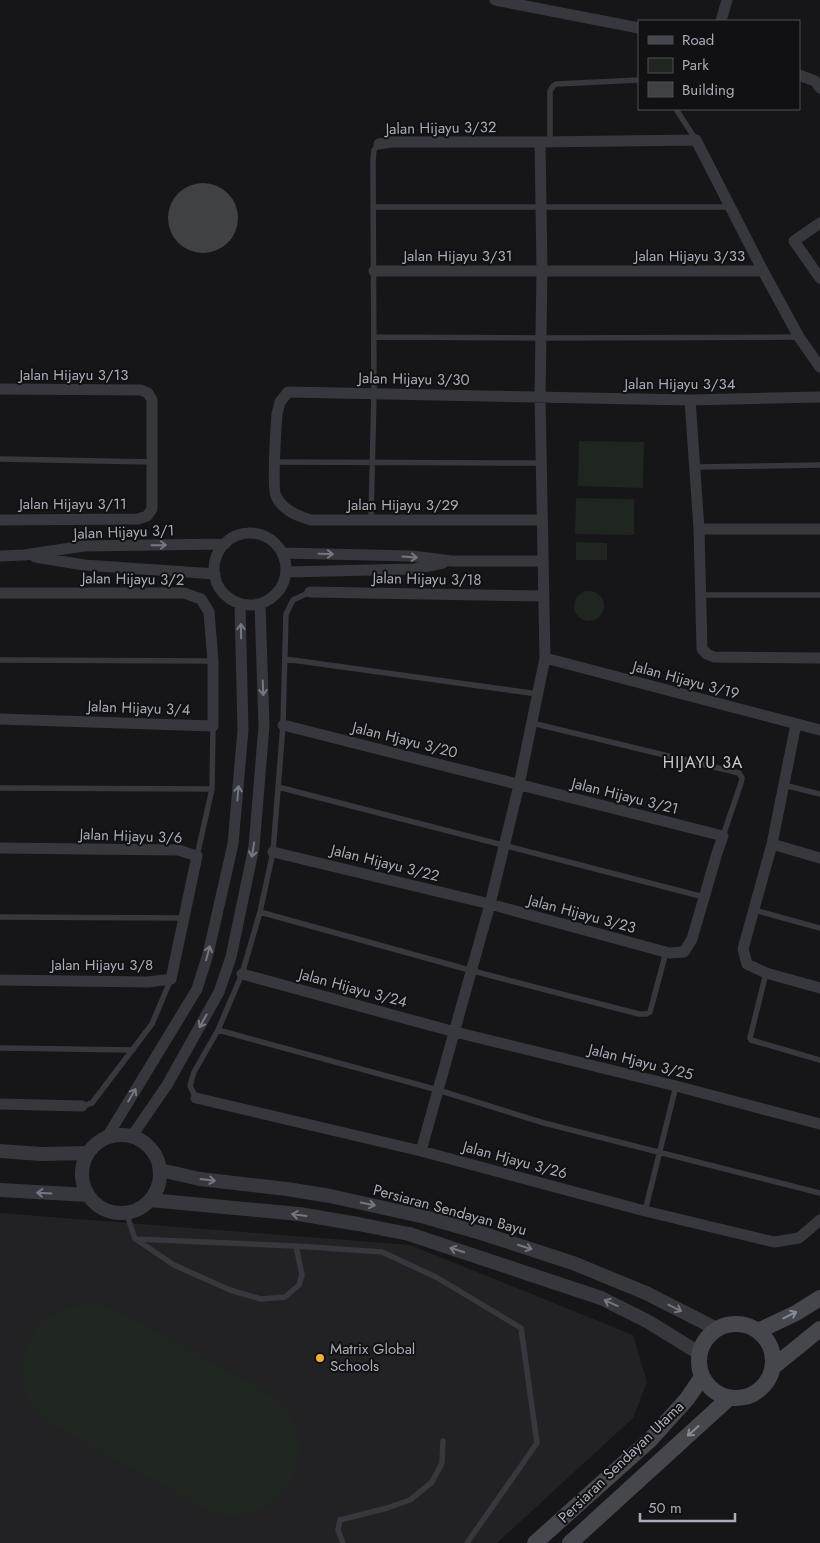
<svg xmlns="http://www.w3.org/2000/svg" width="820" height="1543" viewBox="0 0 820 1543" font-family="Jost,sans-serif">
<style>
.built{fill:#222225}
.green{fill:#1e261f}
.building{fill:#404145}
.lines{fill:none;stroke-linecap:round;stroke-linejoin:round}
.service{stroke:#37383d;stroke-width:5.5}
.minor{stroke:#37383d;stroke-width:11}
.tertiary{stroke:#37383d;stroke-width:14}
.secondary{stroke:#45474d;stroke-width:16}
.oneway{stroke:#757881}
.oneway2{stroke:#858993}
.poi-dot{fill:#f2b134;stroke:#111113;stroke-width:2}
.labels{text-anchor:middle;stroke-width:4;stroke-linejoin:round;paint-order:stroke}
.street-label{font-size:15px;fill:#a8adb8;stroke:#111113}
.poi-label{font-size:15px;fill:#a8adb8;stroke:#111113;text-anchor:start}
.neighbourhood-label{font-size:16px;letter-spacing:1px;fill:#c9ccd4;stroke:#111113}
</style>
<rect width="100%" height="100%" fill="#161618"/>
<!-- built -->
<path class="built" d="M0 1213 410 1245 633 1335 647 1382 633 1418 497 1543H0Z"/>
<!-- green -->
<path class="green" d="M579 441 644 442 643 488 578 486Z
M576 498 634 499V535L575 534Z
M576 542 607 543V560H576Z
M574 606a15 15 0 1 1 30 0a15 15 0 1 1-30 0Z
M85 1304 106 1306 126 1315 269 1394C280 1403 290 1412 295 1426 313 1470 274 1519 227 1516 211 1515 199 1506 186 1498L42 1419C38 1414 32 1407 28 1401 16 1374 22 1338 46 1319 57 1310 71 1307 85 1304Z"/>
<!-- building -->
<path class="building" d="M168 218a35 35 0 1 1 70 0a35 35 0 1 1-70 0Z"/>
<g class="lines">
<!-- service -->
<path class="service" d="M676 109 696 140
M550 142V91L553 86 556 84 639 80
M373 207H730
M374 337 541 338 799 337
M0 459 152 462
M275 462 540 463
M695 467 820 465
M371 520 374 393 373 160 374 150 379 144
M701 595H820
M285 659 538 694
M0 660 213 661
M532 723 739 773 742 778 741 783 723 836
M784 785 820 794
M278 787 704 897
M0 788 212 789
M197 856 212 789 213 726
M754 910 820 928
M260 912 273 852 283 725 286 614 293 600 310 592
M0 917 184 918
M766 973 750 1038 751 1040 820 1060
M218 1030 438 1090 544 1123 820 1193
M0 1048 133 1050
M196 1098 190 1086 194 1072 218 1030 242 974 260 912 473 971 639 1014H646L650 1012 666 952
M82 1106 92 1103 152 1024 171 979
M645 1211 676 1086
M126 1212 135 1239 296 1246 382 1252 436 1277 521 1328 537 1443 467 1543
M137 1240 174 1265 230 1290 261 1299 285 1297 299 1285 302 1275 296 1246
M343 1543 338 1530 340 1520 387 1508 410 1500 432 1482 442 1463 443 1441"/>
<!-- minor -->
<path class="minor" d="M495 0 639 28
M721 21 727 0
M799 75 815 81 820 88
M379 144 391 142H540L696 140 763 271
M820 223 794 241 820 278
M374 271H763L799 337 820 367
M0 389 141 390 148 393 152 400V509L147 516 138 519 0 520
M690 400 699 529 702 649 707 654 714 657 820 658
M541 520H311C297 516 282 510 276 496 272 489 276 426 277 414L280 402 288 392 690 400 820 397
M699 529H820
M214 569a36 36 0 1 1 72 0a36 36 0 1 1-72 0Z
M283 553 412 556 452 561H542
M0 556 24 555 84 546 225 544
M35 557 84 565 215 574
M287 572 414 569 443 563
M310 592 543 596
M0 593H184L201 599 209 612 213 661V726L0 719
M545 658 820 730
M796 724 772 844 743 949 747 964 766 973 820 988
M772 844 820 858
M0 848 178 850 197 856 171 979 148 982 0 980
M273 852 490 904 669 953 684 952 692 939 717 853 723 836 283 725
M242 974 455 1032 676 1086 820 1124
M196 1098 421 1151 645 1211 774 1242 799 1238 820 1220
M0 1104 82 1106
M132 1136 167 1085 219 992 231 957 254 847 264 726 260 604
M107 1137 197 989 208 954 233 844 243 730 240 605
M421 1151 490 904 519 785 545 658 540 397 542 271 540 142"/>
<!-- tertiary -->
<path class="tertiary" d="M82 1174a39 39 0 1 1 78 0a39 39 0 1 1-78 0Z
M0 1151 41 1154 87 1153
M160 1170 200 1179 287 1189 330 1196 425 1217 481 1233 573 1263 646 1293 717 1329
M0 1190 88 1195
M150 1200 299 1214 358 1224 409 1234 601 1298 647 1321 699 1353"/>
<!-- secondary -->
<path class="secondary" d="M699 1361a37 37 0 1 1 74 0a37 37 0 1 1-74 0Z
M758 1331 796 1313 820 1298
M773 1367 820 1329
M535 1543 651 1439 687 1399 702 1377
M570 1543 729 1398"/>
</g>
<!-- one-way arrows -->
<defs><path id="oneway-shaft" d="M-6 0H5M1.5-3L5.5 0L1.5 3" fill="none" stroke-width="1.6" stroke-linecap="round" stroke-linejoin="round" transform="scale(1.25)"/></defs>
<g class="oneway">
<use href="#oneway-shaft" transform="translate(159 545) rotate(-1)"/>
<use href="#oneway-shaft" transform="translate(326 554) rotate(1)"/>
<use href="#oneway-shaft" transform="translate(410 557) rotate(4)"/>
<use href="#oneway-shaft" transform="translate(241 631) rotate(-91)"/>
<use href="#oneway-shaft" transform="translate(263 688) rotate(88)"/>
<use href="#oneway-shaft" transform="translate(238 793) rotate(-85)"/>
<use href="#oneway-shaft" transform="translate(253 850) rotate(99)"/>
<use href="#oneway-shaft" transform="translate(208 953) rotate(-75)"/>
<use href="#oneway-shaft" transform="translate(203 1021) rotate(119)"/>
<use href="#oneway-shaft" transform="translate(132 1095) rotate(-59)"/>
<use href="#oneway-shaft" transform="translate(208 1180) rotate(7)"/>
<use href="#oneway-shaft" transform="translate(44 1193) rotate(-177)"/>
<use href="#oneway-shaft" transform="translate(368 1204) rotate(12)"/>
<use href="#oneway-shaft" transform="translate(299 1215) rotate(-172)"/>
<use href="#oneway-shaft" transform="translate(525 1247) rotate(18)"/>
<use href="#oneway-shaft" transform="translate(457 1250) rotate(-162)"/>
<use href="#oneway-shaft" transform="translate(611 1303) rotate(-156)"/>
<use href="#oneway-shaft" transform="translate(675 1308) rotate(27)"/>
</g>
<g class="oneway2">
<use href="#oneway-shaft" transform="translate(790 1315) rotate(-26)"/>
<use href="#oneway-shaft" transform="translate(693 1431) rotate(138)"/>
</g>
<!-- markers -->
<circle class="poi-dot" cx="320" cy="1358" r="5"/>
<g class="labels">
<!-- street labels -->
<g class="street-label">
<text transform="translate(441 128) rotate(-1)" y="5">Jalan Hijayu 3/32</text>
<text x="458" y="261">Jalan Hijayu 3/31</text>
<text x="690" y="261">Jalan Hijayu 3/33</text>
<text x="74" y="380">Jalan Hijayu 3/13</text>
<text transform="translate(414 379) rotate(1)" y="5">Jalan Hijayu 3/30</text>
<text x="680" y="389">Jalan Hijayu 3/34</text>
<text x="73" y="509">Jalan Hijayu 3/11</text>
<text x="403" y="510">Jalan Hijayu 3/29</text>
<text transform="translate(124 532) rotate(-2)" y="5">Jalan Hijayu 3/1</text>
<text transform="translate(133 579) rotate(1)" y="5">Jalan Hijayu 3/2</text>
<text transform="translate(427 579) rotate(1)" y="5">Jalan Hijayu 3/18</text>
<text transform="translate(686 680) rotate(15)" y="5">Jalan Hijayu 3/19</text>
<text transform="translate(139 708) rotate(2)" y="5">Jalan Hijayu 3/4</text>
<text transform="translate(405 740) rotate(14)" y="5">Jalan Hjayu 3/20</text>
<text transform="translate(625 796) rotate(14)" y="5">Jalan Hijayu 3/21</text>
<text transform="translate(131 836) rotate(2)" y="5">Jalan Hijayu 3/6</text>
<text transform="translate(385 863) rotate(14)" y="5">Jalan Hijayu 3/22</text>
<text transform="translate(582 914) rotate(15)" y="5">Jalan Hijayu 3/23</text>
<text x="102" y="970">Jalan Hijayu 3/8</text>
<text transform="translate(353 988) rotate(15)" y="5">Jalan Hijayu 3/24</text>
<text transform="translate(641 1062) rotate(14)" y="5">Jalan Hjayu 3/25</text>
<text transform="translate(515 1160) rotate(15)" y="5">Jalan Hjayu 3/26</text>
<text transform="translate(450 1210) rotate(15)" y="5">Persiaran Sendayan Bayu</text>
<text transform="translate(621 1462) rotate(-44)" y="5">Persiaran Sendayan Utama</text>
</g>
<!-- poi labels -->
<g class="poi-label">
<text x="330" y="1354">Matrix Global<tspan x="330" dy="17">Schools</tspan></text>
</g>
<!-- neighbourhood labels -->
<g class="neighbourhood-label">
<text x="703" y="768">HIJAYU 3A</text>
</g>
</g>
<!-- legend -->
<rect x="638" y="20" width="162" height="90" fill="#111113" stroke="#4d4f55"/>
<rect x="648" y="36" width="25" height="8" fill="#45474d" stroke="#4d4f55"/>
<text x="682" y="45" font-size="15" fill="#a8adb8">Road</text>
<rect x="648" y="58" width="25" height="15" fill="#1e261f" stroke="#4d4f55"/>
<text x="682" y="70" font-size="15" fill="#a8adb8">Park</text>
<rect x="648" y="82" width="25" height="15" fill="#404145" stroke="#4d4f55"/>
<text x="682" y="95" font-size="15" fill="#a8adb8">Building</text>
<!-- scale -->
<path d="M640 1513v8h95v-8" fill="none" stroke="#a8adb8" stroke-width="2.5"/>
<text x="648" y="1513" font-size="15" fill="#a8adb8" stroke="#111113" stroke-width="4" paint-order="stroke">50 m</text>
</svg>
